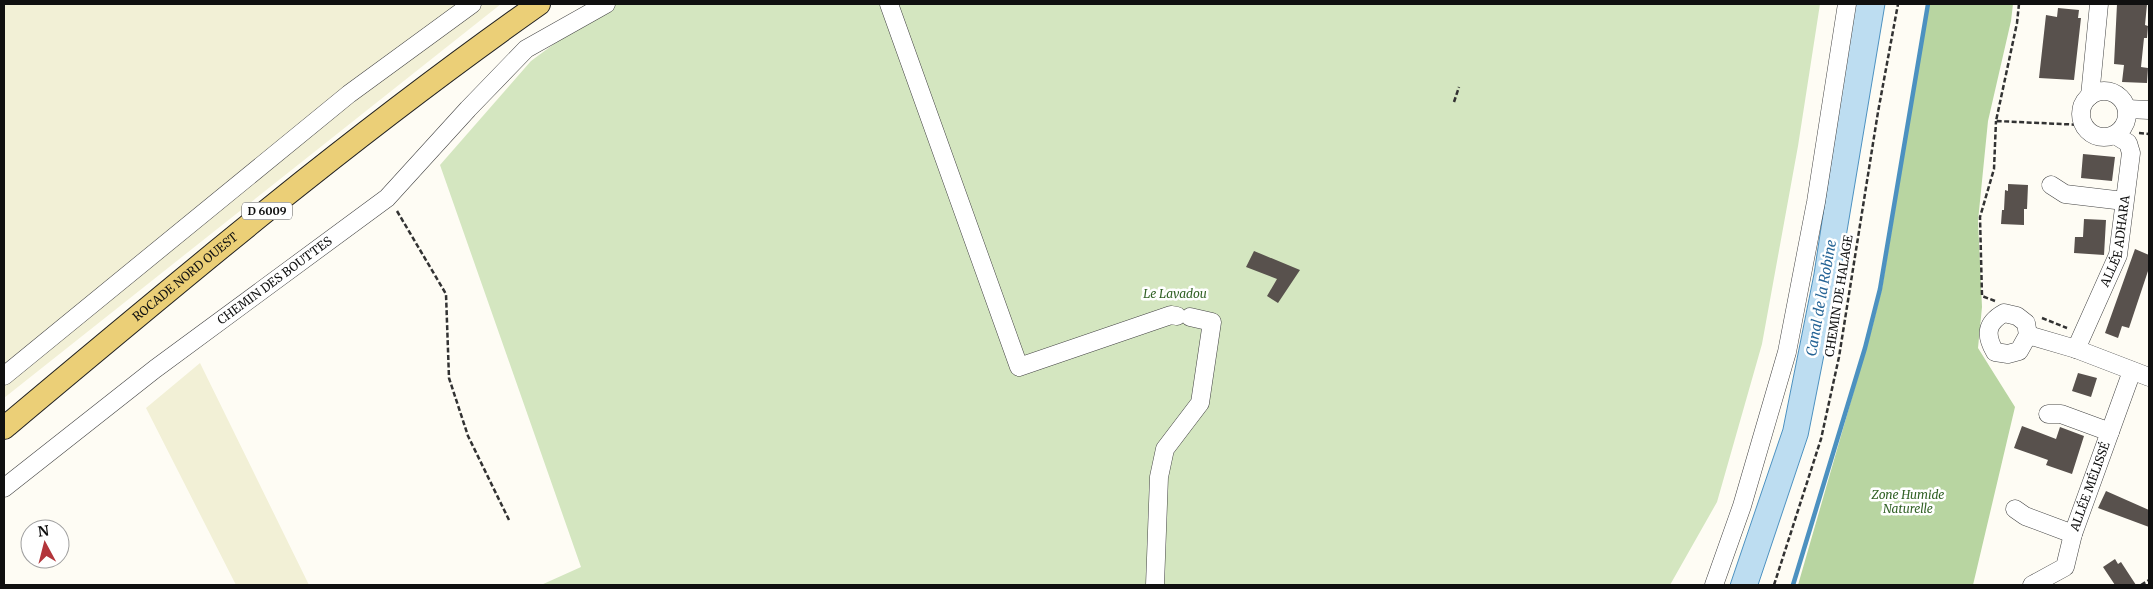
<svg xmlns="http://www.w3.org/2000/svg" width="2153" height="589" viewBox="0 0 2153 589" font-family="Merriweather,serif">
<style>
.farmland{fill:#f2f0d6}
.green{fill:#d4e6c0}
.forest{fill:#b8d5a1}
.water{fill:#bdddf1;stroke:#4c91c0}
.lines{fill:none;stroke-linecap:round;stroke-linejoin:round}
.stream{stroke:#4c91c0;stroke-width:4.5}
.building{fill:#58514d}
.minor-casing{stroke:#434343;stroke-width:19}
.major-casing{stroke:#212121;stroke-width:24}
.path{stroke:#323232;stroke-width:2.5;stroke-dasharray:5 2.5;stroke-linecap:butt}
.minor{stroke:#fff;stroke-width:18}
.major{stroke:#ebcf77;stroke-width:22}
.labels{text-anchor:middle;stroke-width:5;stroke-linejoin:round;paint-order:stroke}
.shield{fill:#fff;stroke:#585858;stroke-width:1}
.shield-label{font-size:11px;font-weight:bold;fill:#101010}
.street-label{font-size:12px;fill:#101010;stroke:#fff}
.park-label{font-size:12px;font-style:italic;fill:#326226;stroke:#fff}
.water-label{font-size:14px;font-style:italic;fill:#256496;stroke:#fff}
</style>
<rect width="100%" height="100%" fill="#fefcf4"/>
<!-- farmland -->
<path class="farmland" d="M4 4H501L4 398Z
M200 363 309 585H236L146 408Z"/>
<!-- green -->
<path class="green" d="M608 4H1820L1798 146 1762 344 1717 502 1670 585H541L581 567 440 165 531 61Z"/>
<!-- forest -->
<path class="forest" d="M1929 4H2013L2011 21 1988 121 1978 221 1982 307 1978 348 2015 407 1973 585H1798L1872 328 1882 288Z"/>
<!-- water -->
<path class="water" d="M1855 4H1885L1839 279 1808 436 1758 585H1730L1783 429 1814 274Z"/>
<g class="lines">
<!-- stream -->
<path class="stream" d="M1793 585 1865 348 1880 289 1928 4"/>
</g>
<!-- building -->
<path class="building" d="M2117 4H2147L2145 25 2148 26 2147 38H2144L2141 67 2148 68 2147 83 2122 82 2124 65 2114 64Z
M2058 8 2079 10 2078 18H2081L2074 80 2039 78 2046 15 2057 17Z
M2083 154 2115 157 2112 181 2081 178Z
M2008 184 2028 185 2027 209H2024V225L2001 224 2002 210H2004L2005 190 2008 191Z
M2084 219 2106 220 2104 255 2074 253 2075 237H2083Z
M2135 249 2149 255V268L2129 328 2122 326 2118 338 2105 333Z
M1254 251 1300 270 1278 303 1267 296 1277 279 1246 267Z
M2078 373 2097 378 2091 397 2072 391Z
M2022 426 2056 439 2060 427 2084 436 2072 474 2046 465 2048 460 2014 448Z
M2106 491 2149 510V527L2098 508Z
M2115 559 2118 564 2121 562 2136 585H2115L2103 567Z"/>
<g class="lines">
<!-- minor casing -->
<g class="minor-casing">
<g id="minor">
<path d="M889 4 1019 367 1171 315 1177 316"/>
<circle cx="2104" cy="114" r="23"/>
<path d="M2090 96 2099 4"/>
<path d="M2127 109 2149 110"/>
<path d="M2051 185 2065 194 2124 201"/>
<path d="M2004 313 2017 316 2026 323 2028 335 2019 351 2008 354 1995 352C1985 335 1986 323 2004 313Z"/>
<path d="M2028 335 2076 349 2149 377"/>
<path id="s1" d="M2076 349 2118 255 2131 153 2128 143 2115 135"/>
<path d="M4 376 349 94 472 4"/>
<path d="M2048 414H2061L2110 432"/>
<path id="s2" d="M4 488 155 369 387 198 468 109 526 49 606 4"/>
<path d="M2015 509 2025 516 2073 534"/>
<path d="M1155 585 1159 477 1165 449 1200 403 1212 322 1190 317"/>
<path d="M1714 585 1742 506 1787 352 1816 202 1847 4"/>
<path id="s3" d="M2032 585 2065 567 2073 534 2132 371"/>
</g>
</g>
<!-- major casing -->
<g class="major-casing">
<g id="major">
<path id="s4" d="M4 428C178 282 353 135 539 4"/>
</g>
</g>
<!-- path -->
<path class="path" d="M2019 4 2017 23 1996 121 2083 125
M1454 102 1459 87
M2139 133 2149 134
M397 211 446 294 449 378 468 436 509 520
M1995 301 1982 296 1980 217 1994 169 1996 121
M2042 318 2067 328
M1774 585 1821 439 1839 357 1878 112 1898 4
M2141 585 2149 580"/>
<!-- minor -->
<use href="#minor" class="minor"/>
<!-- major -->
<use href="#major" class="major"/>
</g>
<g class="labels">
<!-- shield labels -->
<rect class="shield" x="242" y="202.5" width="50" height="17" rx="4"/>
<g class="shield-label">
<text x="267" y="215">D 6009</text>
</g>
<!-- street labels -->
<g class="street-label">
<text dy="4" stroke="none"><textPath href="#s1" startOffset="116">ALLÉE ADHARA</textPath></text>
<text dy="4" stroke="none"><textPath href="#s4" startOffset="236">ROCADE NORD OUEST</textPath></text>
<text dy="4" stroke="none"><textPath href="#s2" startOffset="341">CHEMIN DES BOUTTES</textPath></text>
<text transform="translate(1839 296) rotate(-81)" y="4">CHEMIN DE HALAGE</text>
<text dy="4" stroke="none"><textPath href="#s3" startOffset="122">ALLÉE MÉLISSÉ</textPath></text>
</g>
<!-- park labels -->
<g class="park-label">
<text x="1175" y="298">Le Lavadou</text>
<text x="1908" y="499">Zone Humide<tspan x="1908" dy="14">Naturelle</tspan></text>
</g>
<!-- water labels -->
<g class="water-label">
<text transform="translate(1821 298) rotate(-80)" y="5">Canal de la Robine</text>
</g>
</g>
<!-- border -->
<rect width="2153" height="589" fill="none" stroke="#101010" stroke-width="10"/>
<!-- north arrow -->
<g transform="translate(45 544) rotate(353)"><circle r="24" fill="#ffffff" stroke="#9f9f9f"/>
<path d="M0-4L9 19L0 12L-9 19Z" fill="#b3353b"/>
<text y="-8" font-size="14" font-weight="bold" text-anchor="middle" fill="#101010">N</text>
</g>
</svg>
